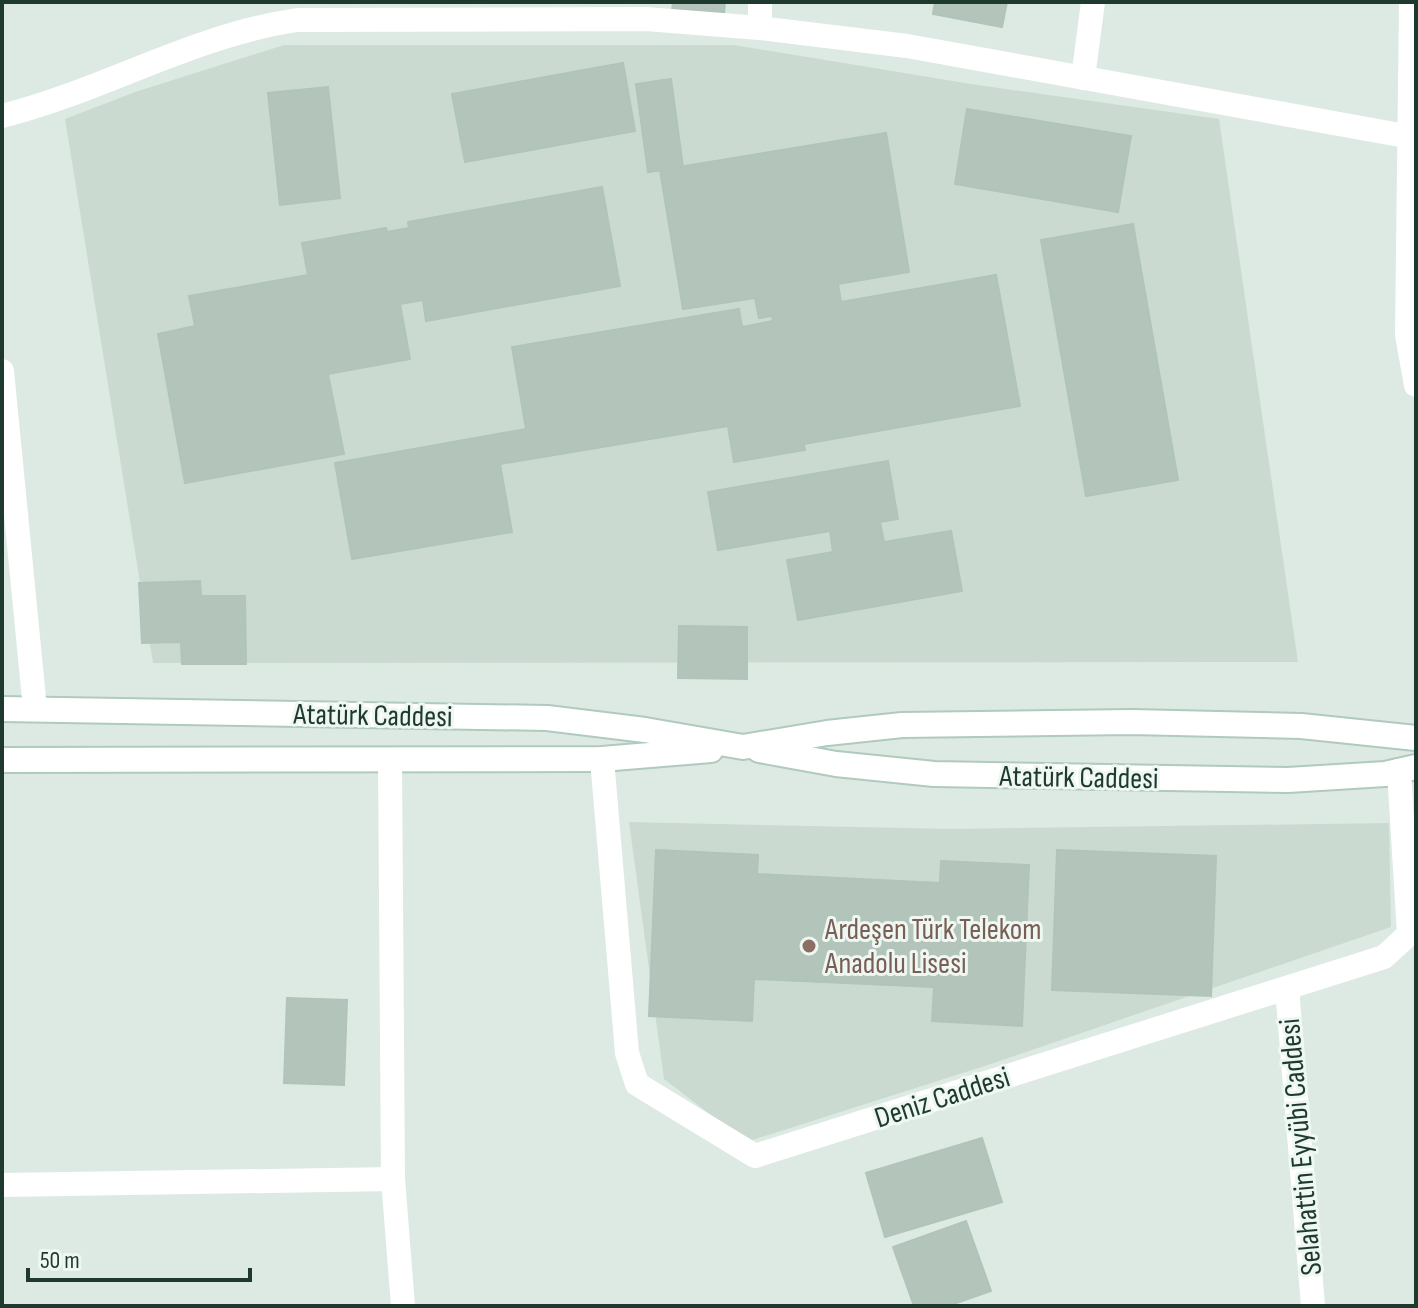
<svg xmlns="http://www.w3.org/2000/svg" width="1418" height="1308" viewBox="0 0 1418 1308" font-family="'Sofia Sans Condensed',sans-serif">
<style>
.built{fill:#cbdad1}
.building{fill:#b3c5bb;stroke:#b0c4b9;stroke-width:2}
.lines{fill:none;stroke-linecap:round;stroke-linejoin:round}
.secondary-casing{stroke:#b0cabd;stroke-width:28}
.minor{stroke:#fff;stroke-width:24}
.secondary{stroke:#fff;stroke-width:24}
.education-dot{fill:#8d6e63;stroke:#eef7f1;stroke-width:3}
.labels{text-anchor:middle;stroke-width:6;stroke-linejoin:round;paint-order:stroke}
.street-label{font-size:30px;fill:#1e3a2f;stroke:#eef7f1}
.education-label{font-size:30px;fill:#785e54;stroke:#eef7f1;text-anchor:start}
</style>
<rect width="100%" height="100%" fill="#ddeae3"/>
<!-- built -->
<path class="built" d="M284 45H734L971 84 1219 119 1298 662 153 663 65 119 135 92Z
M629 822 952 829 1389 823 1391 927 994 1063 746 1142 664 1079Z"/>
<!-- building -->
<path class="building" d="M673 2H725L724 15 672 11Z
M935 2H1007L1002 27 933 14Z
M623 63 635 131 465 162 452 94Z
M671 79 683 167 648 172 636 84Z
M328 87 340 198 280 205 268 93Z
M967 109 1131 136 1118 212 955 184Z
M886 133 909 272 838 284 841 302 996 275 1020 406 804 444 805 450 734 462 728 426 500 464 512 532 352 559 335 463 526 429 512 347 739 309 742 327 773 321 772 316 759 318 755 298 683 309 660 170Z
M602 187 620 286 426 321 423 300 400 304 410 359 328 374 344 454 185 483 158 334 195 326 189 296 308 275 302 243 386 228 387 232 409 228 408 222Z
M1133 224 1178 480 1086 496 1041 240Z
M888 461 898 519 880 522 884 542 951 531 962 591 798 620 787 560 833 552 830 531 718 550 708 492Z
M200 581 201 596H245L246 664H182L181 642 142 643 139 583Z
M679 626 747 627V679L678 678Z
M656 850 758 855 757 874 940 883 941 861 1029 865 1022 1026 932 1021 934 987 754 979 752 1021 649 1016Z
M1057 850 1216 856 1211 996 1052 990Z
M287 998 347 1000 344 1085 284 1083Z
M982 1138 1002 1202 885 1237 866 1173Z
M966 1221 991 1291 948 1306H914L893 1247Z"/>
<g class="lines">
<!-- secondary casing -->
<g class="secondary-casing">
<path id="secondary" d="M2 709 547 718 645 730 743 747 827 733 902 725 1132 722 1301 726 1416 738
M759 750 836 764 934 774 1288 780 1385 774 1416 767
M2 760 602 759 711 750"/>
</g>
<!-- minor -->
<path class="minor" d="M1411 2 1407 335 1416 385
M760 28V2
M1083 78 1093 2
M2 116C102 91 194 35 297 20L646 19 760 28 907 46 1411 137
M2 371 35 709
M602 759 627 1053 637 1084 755 1156 1384 957 1409 934 1399 771
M390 760 393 1179 403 1306
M1287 988 1313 1306
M2 1185 393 1179"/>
<!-- secondary -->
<use href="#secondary" class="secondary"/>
</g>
<!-- markers -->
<circle class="education-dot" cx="809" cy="946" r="8"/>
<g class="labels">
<!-- street labels -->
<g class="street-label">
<text transform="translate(373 715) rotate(1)" y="10">Atatürk Caddesi</text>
<text transform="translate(1079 777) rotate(1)" y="10">Atatürk Caddesi</text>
<text transform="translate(942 1097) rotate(-18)" y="10">Deniz Caddesi</text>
<text transform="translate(1300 1147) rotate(-95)" y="10">Selahattin Eyyübi Caddesi</text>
</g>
<!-- education labels -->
<g class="education-label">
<text x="825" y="939">Ardeşen Türk Telekom<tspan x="825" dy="34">Anadolu Lisesi</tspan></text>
</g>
</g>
<!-- border -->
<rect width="1418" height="1308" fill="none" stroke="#1e3a2f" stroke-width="8"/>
<!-- scale -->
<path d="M28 1268v12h222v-12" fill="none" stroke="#1e3a2f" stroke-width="4"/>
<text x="40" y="1268" font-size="24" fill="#1e3a2f" stroke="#eef7f1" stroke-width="6" paint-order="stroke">50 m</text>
</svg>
